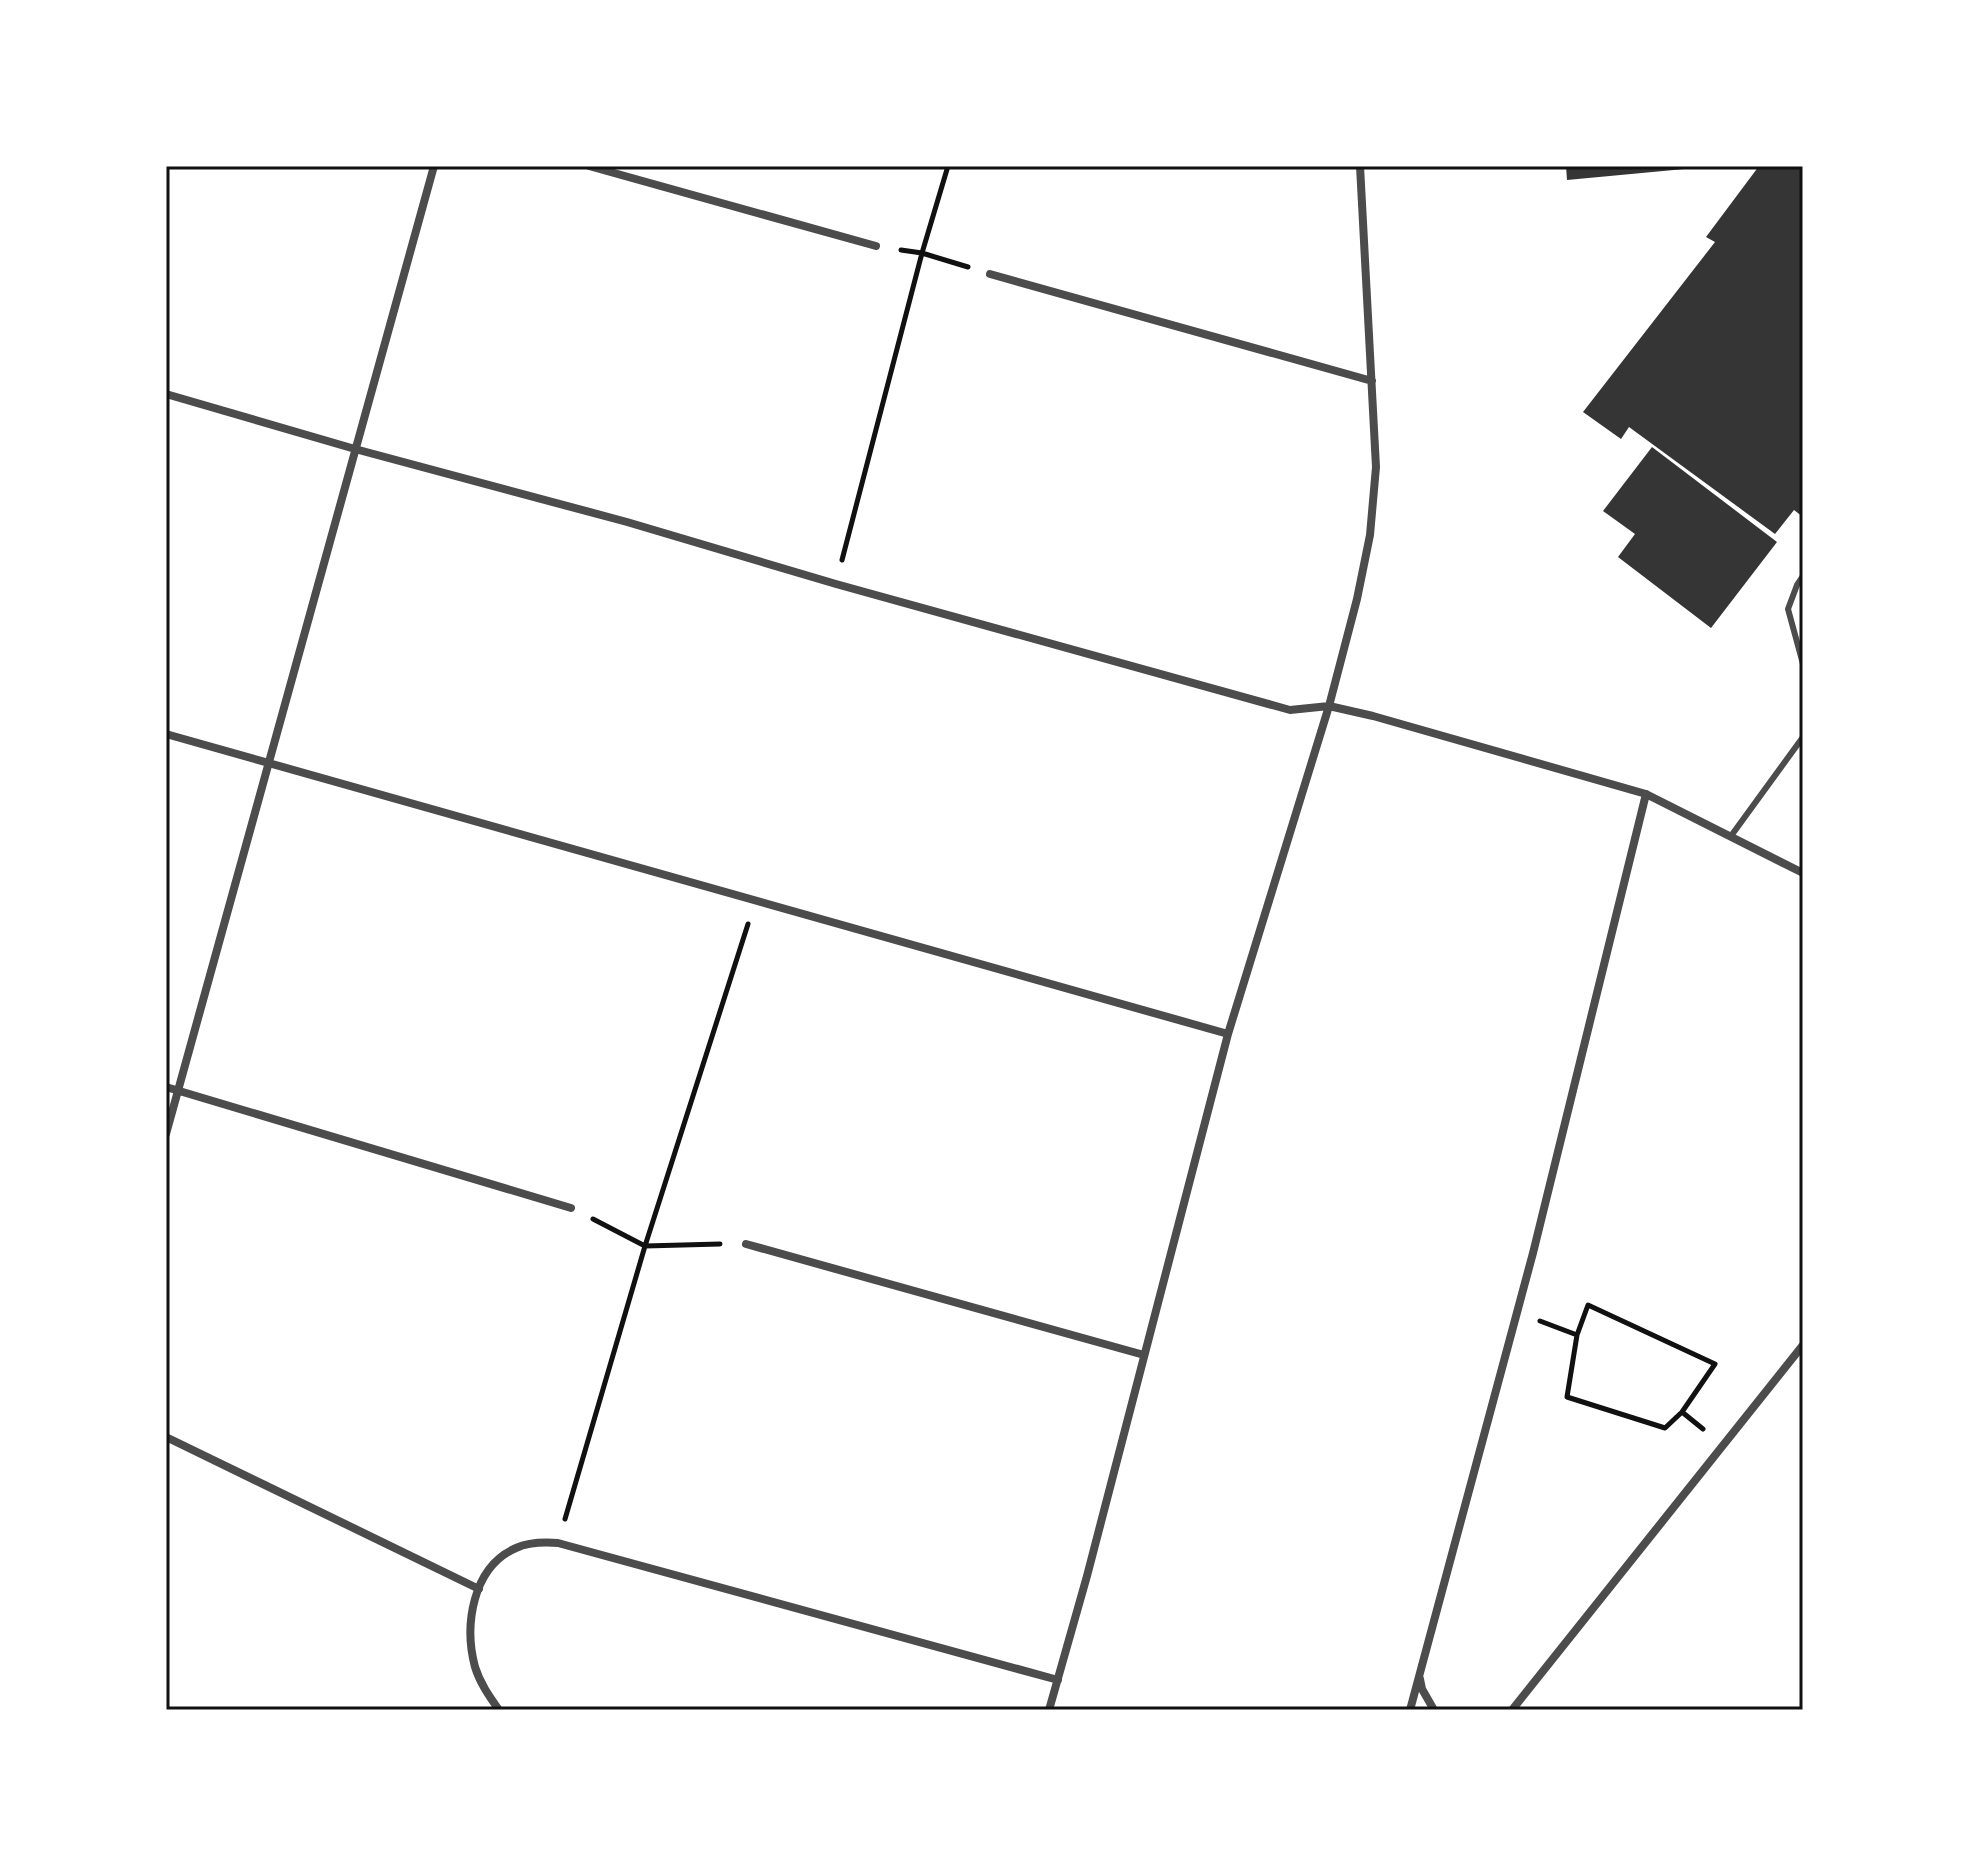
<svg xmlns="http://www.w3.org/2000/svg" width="1969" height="1876" viewBox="0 0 1969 1876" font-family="'DejaVu Sans',sans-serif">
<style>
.building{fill:#353535}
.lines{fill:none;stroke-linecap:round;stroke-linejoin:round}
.path{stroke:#111;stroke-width:5}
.service{stroke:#4c4c4c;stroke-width:6}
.minor{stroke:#4c4c4c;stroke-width:8}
.neatline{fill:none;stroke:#111;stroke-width:3}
</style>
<rect width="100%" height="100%" fill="#fff"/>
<!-- building -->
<path class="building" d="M1566 166H1695V168L1567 180Z
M1759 166H1803V517L1794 510 1775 534 1629 427 1621 439 1583 412 1715 242 1706 237Z
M1652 447 1777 542 1711 628 1618 557 1635 534 1603 511Z"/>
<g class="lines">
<!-- path -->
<path class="path" d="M901 250 922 253 968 267
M842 560 922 253 948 166
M593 1219 645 1246 720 1244
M1588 1305 1715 1364 1682 1412 1665 1428 1567 1397 1577 1335Z
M1540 1321 1577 1335
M1682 1412 1703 1429
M565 1519 645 1246 748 924"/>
<!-- service -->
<path class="service" d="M1803 576 1797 585 1788 609 1803 664
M1731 836 1803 737"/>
<!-- minor -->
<path class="minor" d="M589 166 876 246
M990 274 1372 381
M166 394 355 449 627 522 836 584 1290 710 1329 706 1373 716 1646 794 1803 873
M166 734 1228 1034
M166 1087 571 1208
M166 1134 434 166
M746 1244 1144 1355
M166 1437 479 1589
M1420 1679 1422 1689 1434 1710
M499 1710C489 1696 480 1683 475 1667 464 1626 472 1567 516 1548 529 1542 544 1542 558 1543L1058 1680
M1049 1710 1087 1576 1228 1034 1329 706 1357 599 1370 535 1376 467 1360 166
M1410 1710 1533 1253 1646 794
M1512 1710 1803 1345"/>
</g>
<!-- border -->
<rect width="1969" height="1876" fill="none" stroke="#ffffff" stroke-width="336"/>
<rect x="168" y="168" width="1633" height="1540" class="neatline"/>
</svg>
